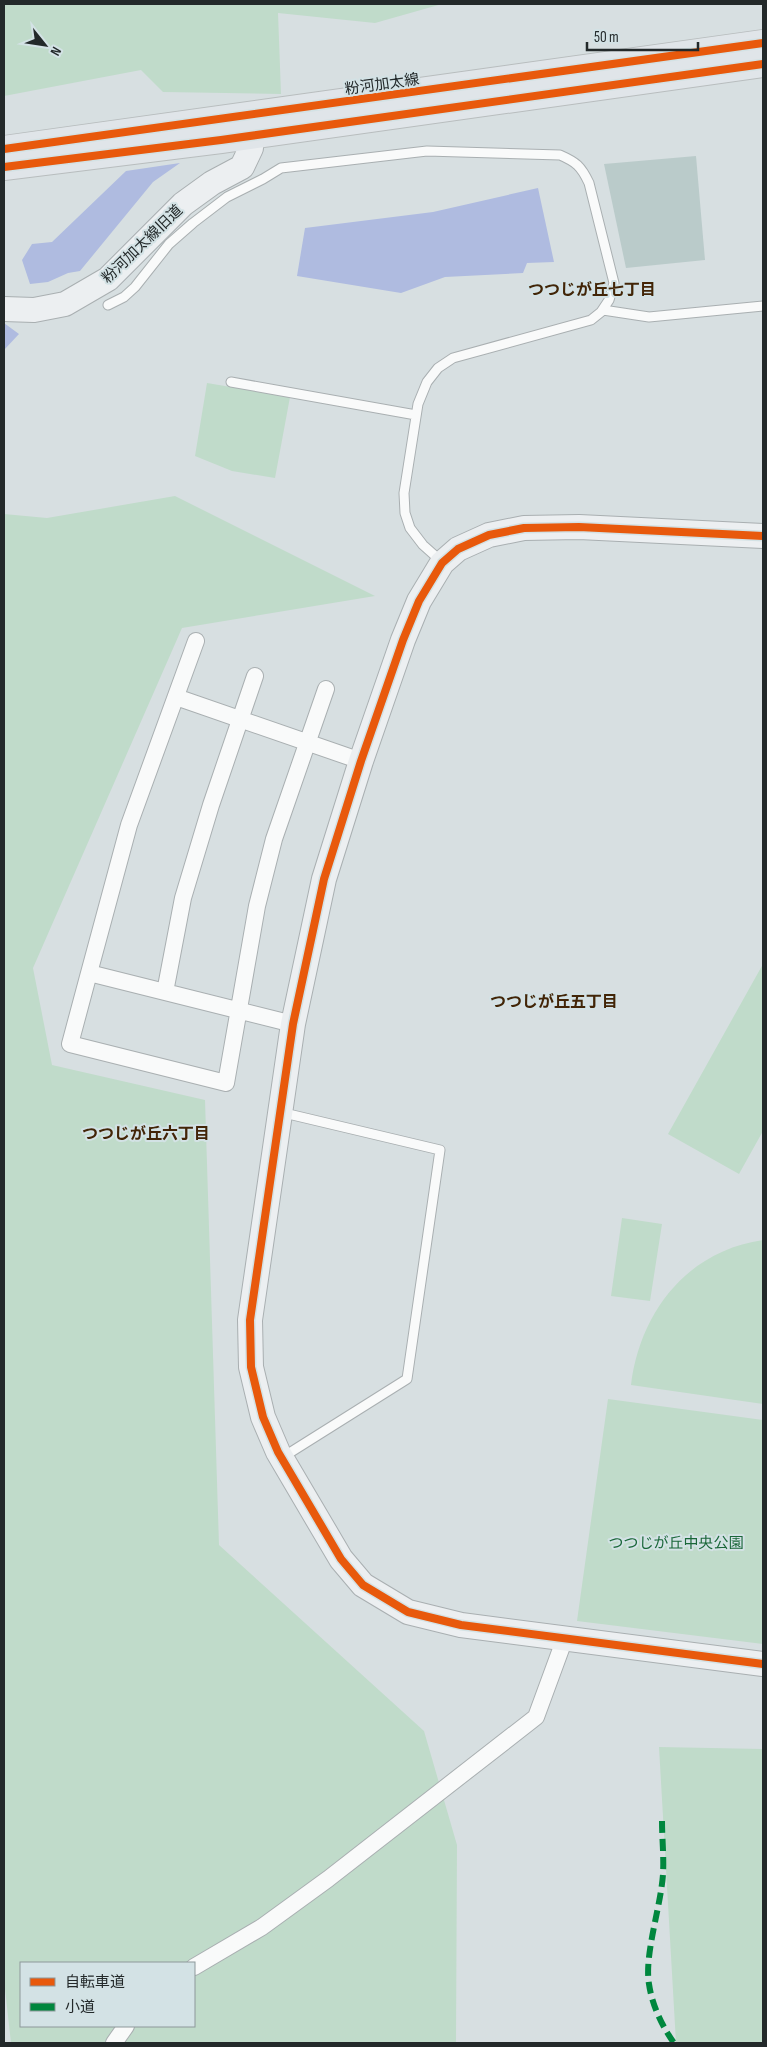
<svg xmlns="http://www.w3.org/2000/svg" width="767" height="2047" viewBox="0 0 767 2047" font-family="'Sofia Sans Condensed','Noto Sans JP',sans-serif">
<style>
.green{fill:#c0dbca;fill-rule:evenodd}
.water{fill:#afbbe0}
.building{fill:#bacbca}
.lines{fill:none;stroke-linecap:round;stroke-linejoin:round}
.lane-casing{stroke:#a9afb1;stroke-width:11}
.street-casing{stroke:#a9afb1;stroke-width:18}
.secondary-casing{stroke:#a9afb1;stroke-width:26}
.primary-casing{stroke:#b8bdbe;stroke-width:28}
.lane{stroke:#f9fafa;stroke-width:9}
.street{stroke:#f9fafa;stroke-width:16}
.secondary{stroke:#eceff1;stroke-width:24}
.primary{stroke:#e0e5e9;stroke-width:26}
.quiet{stroke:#00873e;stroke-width:6;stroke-dasharray:12 6;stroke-linecap:butt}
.cycleway-casing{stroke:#d3e2e5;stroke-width:11}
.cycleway{stroke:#e8590c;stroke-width:8}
.labels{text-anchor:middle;stroke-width:4;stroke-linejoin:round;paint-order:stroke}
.street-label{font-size:15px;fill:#23292a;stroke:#d3e2e5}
.park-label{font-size:15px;fill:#1a6739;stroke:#d3e2e5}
.neighbourhood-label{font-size:16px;font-weight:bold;fill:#422507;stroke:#d3e2e5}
</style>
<rect width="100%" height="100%" fill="#d7dfe1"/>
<!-- green -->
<path class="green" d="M4 4H442L375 23 278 13 281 94 163 92 141 70 4 96Z
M207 383 290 397 275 478 232 471 195 456Z
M175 496 375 596 182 628 33 968 52 1065 205 1100 219 1545 424 1731 457 1845 456 2043H11L4 1980V514L47 518ZM21 1963H194V2026H21Z
M763 964V1131L739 1174 668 1134Z
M622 1218 662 1224 650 1301 611 1296Z
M763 1240V1404L631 1385C640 1312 687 1251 763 1240Z
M608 1399 763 1420V1644L577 1621Z
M659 1747 763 1749V2043H676Z"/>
<!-- water -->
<path class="water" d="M180 163 153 182 80 271 68 273 48 282 30 284 22 260 32 244 52 242 126 171Z
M538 188 554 262 527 263 523 273 445 277 401 293 297 276 305 228 433 212Z
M4 323 19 334 4 350Z"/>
<!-- building -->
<path class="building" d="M696 156 705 260 626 268 604 164Z"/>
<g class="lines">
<!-- lane casing -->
<g class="lane-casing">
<path id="lane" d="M108 305 124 297 135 287 169 244 193 223 227 197 263 179 281 168 427 151 560 155C576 162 581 166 589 183L614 283 609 300 601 312 591 320 453 358 438 368 427 382 418 404 404 493 405 513 410 528 423 545 442 562
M603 310 649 317 763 306
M231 382 416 415
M280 1112 440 1150 407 1379 283 1457"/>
</g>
<!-- street casing -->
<g class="street-casing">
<path id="street" d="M255 676 211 805 183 898 165 992 293 1024
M176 697 361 761
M89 973 129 825 196 641
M165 992 89 973 70 1044 226 1083 257 906 274 839 326 689
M194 1967 262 1927 328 1879 536 1717 565 1638
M114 2043 126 2026"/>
</g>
<!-- secondary casing -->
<g class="secondary-casing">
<path id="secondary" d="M4 309 34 310 65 304 108 279 183 204 212 183 242 167 251 148 250 136
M763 536 579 527 524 528 489 535 458 549 442 563 419 601 403 640 361 761 324 879 293 1024 250 1320 251 1367 263 1417 278 1452 341 1559 363 1585 408 1612 461 1625 763 1664"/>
</g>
<!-- primary casing -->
<g class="primary-casing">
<path id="primary" d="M4 149 763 43
M4 167 221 140 763 64"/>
</g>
<!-- lane -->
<use href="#lane" class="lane"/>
<!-- street -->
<use href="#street" class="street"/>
<!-- secondary -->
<use href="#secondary" class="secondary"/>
<!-- primary -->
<use href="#primary" class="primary"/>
<!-- quiet -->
<path class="quiet" d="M662 1821C662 1838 664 1857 663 1874 661 1906 644 1955 649 1984 652 2005 662 2026 674 2043"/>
<!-- cycleway casing -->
<g class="cycleway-casing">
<path id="cycleway" d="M4 149 763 43
M4 167 221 140 763 64
M763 536 579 527 524 528 489 535 458 549 442 563 419 601 403 640 361 761 324 879 293 1024 250 1320 251 1367 263 1417 278 1452 341 1559 363 1585 408 1612 461 1625 763 1664"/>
</g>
<!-- cycleway -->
<use href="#cycleway" class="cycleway"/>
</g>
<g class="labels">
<!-- street labels -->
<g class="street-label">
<text transform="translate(382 84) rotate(-8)" y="5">粉河加太線</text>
<text transform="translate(142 244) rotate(-44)" y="5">粉河加太線旧道</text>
</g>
<!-- park labels -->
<g class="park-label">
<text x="676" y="1548">つつじが丘中央公園</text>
</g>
<!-- neighbourhood labels -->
<g class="neighbourhood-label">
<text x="592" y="295">つつじが丘七丁目</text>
<text x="554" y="1007">つつじが丘五丁目</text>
<text x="146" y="1139">つつじが丘六丁目</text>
</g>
</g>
<!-- border -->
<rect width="767" height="2047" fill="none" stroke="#23292a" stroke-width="10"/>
<!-- legend -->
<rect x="20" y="1962" width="175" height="65" fill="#d3e2e5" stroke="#8d989a"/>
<rect x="30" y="1978" width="25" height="8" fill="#e8590c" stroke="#8d989a"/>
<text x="65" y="1987" font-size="15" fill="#23292a">自転車道</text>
<rect x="30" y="2003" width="25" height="8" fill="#00873e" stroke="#8d989a"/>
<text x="65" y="2012" font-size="15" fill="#23292a">小道</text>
<!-- north arrow -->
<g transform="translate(45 45) rotate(120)" stroke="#d3e2e5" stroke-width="4" paint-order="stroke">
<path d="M0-4L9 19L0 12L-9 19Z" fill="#23292a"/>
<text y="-8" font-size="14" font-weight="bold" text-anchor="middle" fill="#23292a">N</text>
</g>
<!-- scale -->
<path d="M587 42v8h111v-8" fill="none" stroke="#23292a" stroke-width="2.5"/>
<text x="594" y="42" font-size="15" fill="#23292a" stroke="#d3e2e5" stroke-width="4" paint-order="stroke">50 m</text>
</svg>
